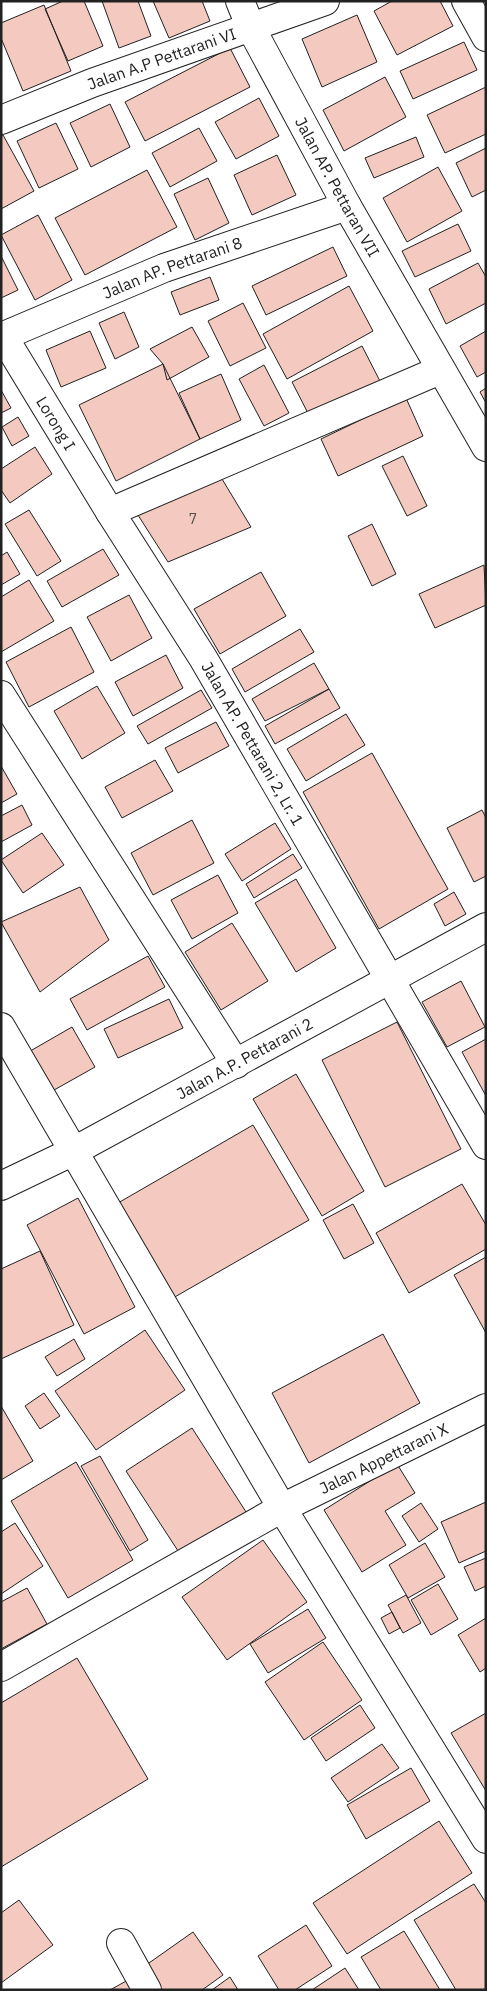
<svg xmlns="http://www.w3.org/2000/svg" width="487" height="1991" viewBox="0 0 487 1991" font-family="'IBM Plex Sans',sans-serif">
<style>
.building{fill:#f3c9c0;stroke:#222}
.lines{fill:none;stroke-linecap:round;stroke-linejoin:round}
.street-casing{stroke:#222;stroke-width:30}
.secondary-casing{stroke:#222;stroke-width:30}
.street{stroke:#fff;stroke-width:28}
.secondary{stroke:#fff;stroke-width:28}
.labels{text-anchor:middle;stroke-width:4;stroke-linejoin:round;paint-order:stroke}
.number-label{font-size:14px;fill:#564c4a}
.street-label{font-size:16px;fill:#222;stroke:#fff}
</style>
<rect width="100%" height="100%" fill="#fff"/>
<!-- building -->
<path class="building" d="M63 1H84L103 46 68 61 45 9Z
M102 1H138L151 36 119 48Z
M153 1H202L210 21 169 38Z
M392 1H440L453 26 397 55 374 11Z
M44 5 71 71 23 91 1 38V23Z
M357 15 377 62 322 87 302 39Z
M464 42 477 70 413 99 400 71Z
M230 48 250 87 145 141 125 102Z
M385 77 406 117 344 151 323 110Z
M486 87V134L445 153 427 115Z
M259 98 279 136 236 159 215 122Z
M110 104 130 147 91 167 70 123Z
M56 123 78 169 39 188 17 141Z
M199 128 217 161 170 187 152 153Z
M3 135 34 191 1 209V136Z
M416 137 424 157 374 178 365 158Z
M486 148V190L472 197 456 163Z
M277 155 296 195 252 215 234 175Z
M438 167 462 211 407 242 383 198Z
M147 170 177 227 85 275 55 218Z
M208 178 229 223 195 240 174 194Z
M38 215 72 280 35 300 1 235Z
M458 224 471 251 415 277 402 251Z
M333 247 347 276 266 315 252 286Z
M1 256 18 290 1 298Z
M478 263 486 277V303L446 324 429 289Z
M210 277 219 300 180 315 171 292Z
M349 286 373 331 287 379 263 334Z
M243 303 266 348 230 366 208 321Z
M124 312 139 347 115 359 99 323Z
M192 327 209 357 167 380 163 364 150 349Z
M90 331 106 368 61 387 46 350Z
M486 331V372L477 377 460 346Z
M362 346 382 385 312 421 292 382Z
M163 364 200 439 116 481 79 405Z
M264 365 289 413 264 426 239 379Z
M221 374 241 420 200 439 179 393Z
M486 388V403L480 392Z
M1 390 11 408 1 413Z
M406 398 423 436 338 476 321 439Z
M18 417 29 436 12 446 2 427Z
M35 447 52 474 10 503 1 490V469Z
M403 456 427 506 407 516 382 466Z
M219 474 251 527 168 562 136 512Z
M29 510 61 561 37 576 5 524Z
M372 524 396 574 372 586 348 536Z
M103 549 119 575 62 607 47 581Z
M7 552 20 574 1 585V556Z
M484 565 486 605 435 628 419 594Z
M261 572 286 616 220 654 194 609Z
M29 580 54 621 1 652V597Z
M129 595 152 638 111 661 87 617Z
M71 627 94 672 29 707 6 662Z
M300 629 314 652 245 692 232 669Z
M166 655 183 688 133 716 115 682Z
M314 663 329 689 265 721 252 699Z
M97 686 125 733 82 759 54 711Z
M329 689 340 708 275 744 265 726Z
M201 690 212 708 148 744 137 726Z
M346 714 365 745 306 781 287 749Z
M216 722 229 746 178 773 165 748Z
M372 753 448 889 379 929 303 792Z
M155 760 173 791 122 818 105 787Z
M1 766 17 794 1 803Z
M22 805 32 825 1 842V816Z
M482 810 486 818V876L474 882 447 828Z
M192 820 214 863 153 895 131 853Z
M275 823 291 849 242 881 225 854Z
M42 833 64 865 23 893 1 860Z
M293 854 302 868 254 898 246 884Z
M218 875 238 913 192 939 171 900Z
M296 879 336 948 296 972 255 903Z
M80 887 109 940 40 992 1 922Z
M454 892 466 914 445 926 434 904Z
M232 923 268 981 221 1010 185 952Z
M148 956 165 987 87 1030 70 999Z
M461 981 485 1027 447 1047 422 1002Z
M169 999 183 1028 118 1058 104 1029Z
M397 1022 461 1149 385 1187 322 1060Z
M72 1027 95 1067 47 1094 25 1054Z
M486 1039V1096L462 1052Z
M296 1074 364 1191 322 1216 253 1099Z
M253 1125 309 1220 173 1298 118 1203Z
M462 1184 486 1225V1249L409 1293 376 1233Z
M78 1198 135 1307 84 1334 27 1225Z
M353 1204 374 1243 344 1259 323 1220Z
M40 1251 74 1325 1 1359V1269Z
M486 1257V1333L454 1275Z
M145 1330 185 1390 96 1450 55 1391Z
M383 1334 420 1403 309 1463 272 1393Z
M74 1339 85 1359 57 1376 45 1357Z
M44 1393 60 1416 40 1429 25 1406Z
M1 1406 33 1461 1 1480Z
M192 1428 248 1515 182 1557 126 1471Z
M100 1456 148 1540 130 1551 81 1466Z
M76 1462 133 1560 68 1598 11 1501Z
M397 1464 415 1493 385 1511 406 1545 362 1572 324 1510Z
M486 1502V1551L459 1563 441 1522Z
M421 1503 438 1529 419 1542 402 1516Z
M15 1523 43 1566 1 1594V1532Z
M263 1540 307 1602 227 1660 182 1597Z
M425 1543 445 1577 408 1598 389 1565Z
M486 1558V1586L475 1591 464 1567Z
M438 1584 458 1619 431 1635 411 1600Z
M27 1588 47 1624 1 1649V1602Z
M406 1595 421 1623 403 1633 388 1605Z
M308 1609 326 1638 268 1673 250 1644Z
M392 1612 400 1628 389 1634 381 1618Z
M486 1618V1668L480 1672 458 1635Z
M323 1642 362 1700 304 1740 265 1682Z
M77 1658 148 1779 1 1867V1703Z
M360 1705 375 1728 326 1761 311 1738Z
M486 1713V1791L451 1733Z
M382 1744 399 1768 348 1802 331 1778Z
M411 1768 430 1801 366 1839 347 1805Z
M439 1821 472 1873 347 1954 313 1903Z
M474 1884 486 1903V1990H456L414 1920Z
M19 1900 53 1945 1 1983V1913Z
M306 1925 332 1966 295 1990H279L258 1956Z
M404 1931 440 1990H381L361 1957Z
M193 1932 223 1975 202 1990H154L139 1970Z
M345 1968 359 1990H312Z
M230 1977 238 1990H212Z
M128 1980 133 1990H110Z"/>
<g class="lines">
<!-- street casing -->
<g class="street-casing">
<g id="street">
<path id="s1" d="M240 1 251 28 347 206 486 447"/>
<path d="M466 1 486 37"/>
<path id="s2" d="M1 120 92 83 325 1"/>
<path id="s3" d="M3 336 110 512 203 658 486 1145"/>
<path id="s4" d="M1 337 164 268 347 206"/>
<path d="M110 512 440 370"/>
<path d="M1 695 236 1064"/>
<path d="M1 1027 282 1508 486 1839"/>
<path id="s5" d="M1 1667 282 1508 486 1408"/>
<path d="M121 1943 147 1990"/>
</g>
</g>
<!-- secondary casing -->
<g class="secondary-casing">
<g id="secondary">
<path id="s6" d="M1 1186 74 1151 486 927"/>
</g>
</g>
<!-- street -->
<use href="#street" class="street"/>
<!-- secondary -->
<use href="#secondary" class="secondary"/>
</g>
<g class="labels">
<!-- number labels -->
<g class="number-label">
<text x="193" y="524">7</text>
</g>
<!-- street labels -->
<g class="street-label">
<text dy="6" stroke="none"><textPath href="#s2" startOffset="172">Jalan A.P Pettarani VI</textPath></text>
<text dy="6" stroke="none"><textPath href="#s1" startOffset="210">Jalan AP. Pettaran VII</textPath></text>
<text dy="6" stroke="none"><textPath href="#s4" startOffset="185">Jalan AP. Pettarani 8</textPath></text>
<text dy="6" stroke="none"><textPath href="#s3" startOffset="102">Lorong I</textPath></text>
<text dy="6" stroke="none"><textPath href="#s3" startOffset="478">Jalan AP. Pettarani 2, Lr. 1</textPath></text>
<text dy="6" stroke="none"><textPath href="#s6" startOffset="275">Jalan A.P. Pettarani 2</textPath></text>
<text dy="6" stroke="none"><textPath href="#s5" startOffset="436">Jalan Appettarani X</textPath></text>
</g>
</g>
<!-- border -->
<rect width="487" height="1991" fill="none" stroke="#222222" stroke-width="5"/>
</svg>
